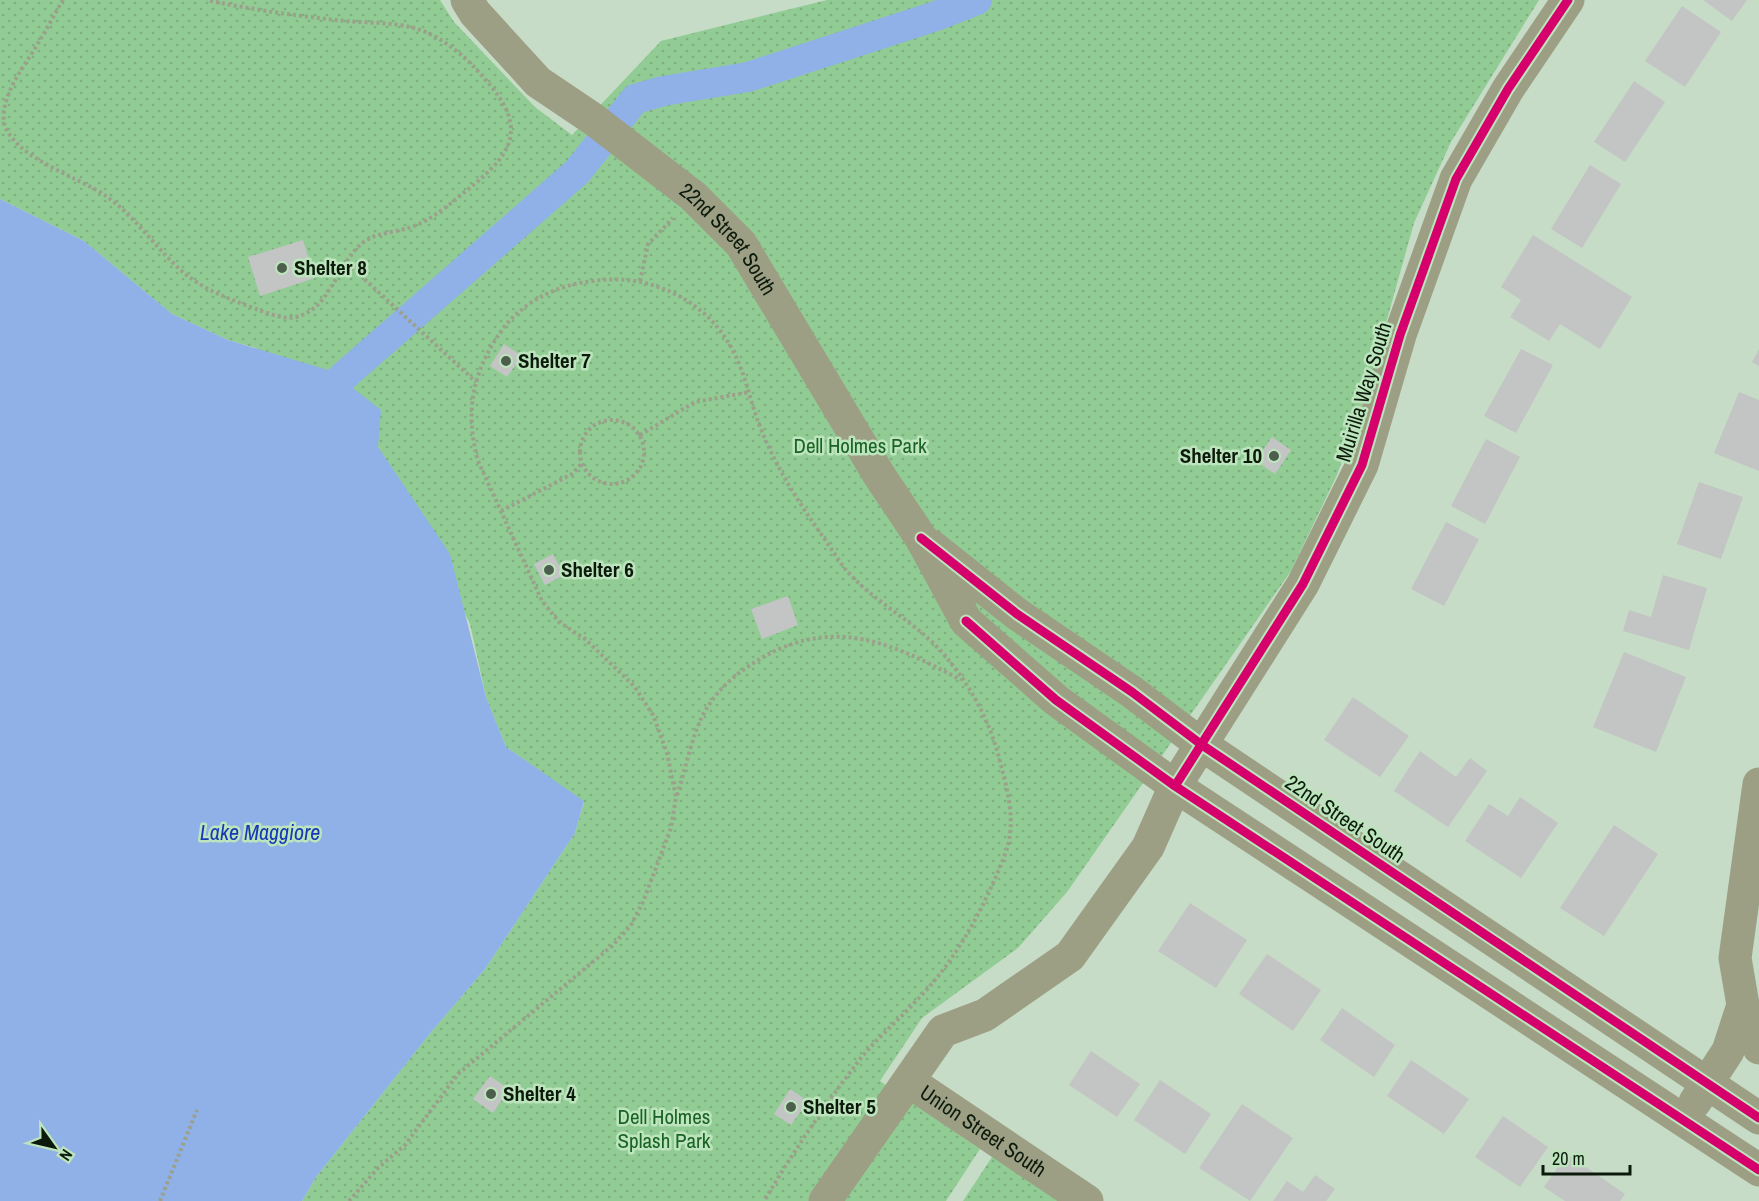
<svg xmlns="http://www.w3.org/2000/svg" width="1759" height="1201" viewBox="0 0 1759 1201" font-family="'Archivo Narrow',sans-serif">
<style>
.park{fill:url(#park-dots)}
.water{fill:#8fb1e7}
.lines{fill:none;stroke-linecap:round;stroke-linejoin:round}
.canal{stroke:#8fb1e7;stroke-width:30}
.building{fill:#c2c5c3}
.path{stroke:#9ba08b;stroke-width:4;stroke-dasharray:3 3;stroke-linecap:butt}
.minor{stroke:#9d9f85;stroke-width:33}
.cycleway-casing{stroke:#bde5bd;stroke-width:13}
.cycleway{stroke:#d6006c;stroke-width:9}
.poi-dot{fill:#4d5e4d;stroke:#bde5bd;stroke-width:2}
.labels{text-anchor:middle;stroke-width:5;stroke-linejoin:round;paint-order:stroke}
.street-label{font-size:21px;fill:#0c1a0c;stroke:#bde5bd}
.poi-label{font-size:21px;font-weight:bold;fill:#0c1a0c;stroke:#bde5bd;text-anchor:start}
.park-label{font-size:21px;fill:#1a6325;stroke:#bde5bd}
.water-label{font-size:22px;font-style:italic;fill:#1739b5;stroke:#bde5bd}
</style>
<defs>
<pattern id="park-dots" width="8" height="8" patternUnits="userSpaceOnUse" patternTransform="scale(1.5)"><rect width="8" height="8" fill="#92cc95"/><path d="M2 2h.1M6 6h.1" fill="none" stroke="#7daf7f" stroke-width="1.8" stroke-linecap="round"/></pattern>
</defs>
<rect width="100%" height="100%" fill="#c6dcc6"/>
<!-- park -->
<path class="park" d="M0 0H440L454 22 535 107 572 135 661 41 827 0H1539L1451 142 1414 223 1367 391 1337 475 1291 571 1067 892 1018 948 922 1018 880 1081 980 1149 946 1201H302L316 1177 432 1031 485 969 575 833 584 802 506 747 486 697 470 624 404 488 378 447 256 348 228 340 172 314 84 241 0 199Z
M991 1151 1067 1201H963L992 1157Z"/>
<!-- water -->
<path class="water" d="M0 199 84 241 172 314 228 340 331 371 381 410 378 447 450 554 486 697 506 747 584 801 575 833 485 969 432 1031 316 1177 302 1201H0Z"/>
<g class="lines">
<!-- canal -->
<path class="canal" d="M337 382 577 172 635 99 663 91 748 77 936 16 977 0"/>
</g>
<!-- building -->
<path class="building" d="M1703 0H1747L1732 21Z
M1682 6 1721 32 1685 87 1645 61Z
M1634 81 1665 102 1625 162 1594 142Z
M1590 165 1621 184 1582 248 1551 229Z
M1533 235 1632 297 1600 349 1560 324 1549 341 1510 317 1521 300 1501 287Z
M303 240 315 278 260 296 248 257Z
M504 344 522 356 507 377 490 366Z
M1521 349 1553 365 1516 433 1484 416Z
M1759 349V366L1752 362Z
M1739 392 1759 400V471L1714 453Z
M1272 437 1291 450 1275 474 1256 461Z
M1486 439 1520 457 1485 524 1451 506Z
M1699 482 1743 497 1721 559 1677 544Z
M1446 522 1479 539 1444 606 1411 589Z
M553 554 564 575 545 585 534 564Z
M1663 575 1707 588 1689 650 1623 631 1629 610 1651 617Z
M788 596 798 625 762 639 751 609Z
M1624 652 1686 677 1656 752 1593 727Z
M1353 697 1409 736 1380 777 1324 740Z
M1420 751 1456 777 1470 758 1487 771 1448 827 1394 791Z
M1520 797 1558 823 1521 878 1465 841 1489 804 1508 816Z
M1614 825 1658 854 1604 936 1560 908Z
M1190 903 1247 940 1216 988 1158 951Z
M1267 954 1321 990 1293 1031 1239 994Z
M1342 1008 1395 1045 1374 1077 1320 1040Z
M1091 1051 1140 1084 1117 1117 1069 1085Z
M1411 1060 1469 1099 1444 1134 1387 1096Z
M490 1076 509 1089 493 1113 473 1099Z
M1160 1080 1211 1114 1185 1154 1134 1120Z
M790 1089 808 1101 791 1125 774 1114Z
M1242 1104 1293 1138 1250 1201 1199 1168Z
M1503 1116 1548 1147 1520 1187 1475 1157Z
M1567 1154 1625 1194 1620 1201H1565L1544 1187Z
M1315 1175 1335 1189 1326 1201H1273L1287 1181 1303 1192Z"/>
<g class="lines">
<!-- path -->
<path class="path" d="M63 0C55 13 48 27 40 40 27 63 0 94 4 123 14 158 77 176 106 196 136 217 156 249 184 273 206 291 230 299 256 309 268 313 283 320 295 317 335 310 338 249 375 236 387 232 401 231 414 226 434 218 450 204 466 191 514 153 529 128 484 78 466 57 442 36 414 28 393 22 367 23 345 21 299 16 252 10 207 0
M347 263 476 382
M640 281 648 244 673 218
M580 452a32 32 0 1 1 64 0a32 32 0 1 1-64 0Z
M640 435 695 402 750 392
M501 511 572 474 581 464
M677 795C686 769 693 727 709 705 722 684 743 669 763 657 837 616 893 644 961 680
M160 1201 197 1110
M349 1201 378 1168 405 1145 458 1074 612 946 631 925 643 902 671 828 676 797 667 753 653 715 634 686 585 639 559 622 542 601 478 461C464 410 473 368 505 326 526 300 559 285 592 281 650 272 710 301 735 355 747 379 751 405 761 429 777 470 801 506 826 541 833 551 839 562 847 571 873 601 912 620 940 650 972 686 991 723 1002 769 1007 788 1013 814 1010 833 1009 848 1000 867 994 881 975 924 950 967 916 1001 898 1021 878 1037 861 1058 826 1103 794 1151 764 1201"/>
<!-- minor -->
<g class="minor">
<path id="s1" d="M467 0 475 13 538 82 593 119 693 196 741 244 879 475 921 538 966 621 1056 700 1175 786 1759 1170"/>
<path d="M930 545 1017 614 1132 692 1202 745 1759 1118"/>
<path d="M1759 784 1735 958 1743 1005 1759 1048"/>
<path id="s2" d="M910 1082 1087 1201"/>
<path d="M1695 1102 1728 1051 1743 1005"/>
<path d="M825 1201 943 1031 985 1015 1070 956 1148 847 1175 786 1303 584 1362 465 1400 335 1456 179 1508 89 1568 0"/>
</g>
<!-- cycleway casing -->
<g class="cycleway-casing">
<path id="cycleway" d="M921 538 1017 614 1132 692 1202 745 1759 1118
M966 621 1056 700 1175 786 1759 1170
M1175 786 1303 584 1362 465 1400 335 1456 179 1508 89 1568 0"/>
</g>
<!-- cycleway -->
<use href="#cycleway" class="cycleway"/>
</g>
<!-- markers -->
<g class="poi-dot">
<circle cx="282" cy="268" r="6"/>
<circle cx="506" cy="361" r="6"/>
<circle cx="1274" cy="456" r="6"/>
<circle cx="549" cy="570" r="6"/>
<circle cx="491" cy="1094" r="6"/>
<circle cx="791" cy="1107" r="6"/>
</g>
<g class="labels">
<!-- street labels -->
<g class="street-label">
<text dy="7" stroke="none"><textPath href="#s1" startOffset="357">22nd Street South</textPath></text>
<text transform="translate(1364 392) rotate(-73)" y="7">Muirilla Way South</text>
<text transform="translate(1345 819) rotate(34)" y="7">22nd Street South</text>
<text dy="7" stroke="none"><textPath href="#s2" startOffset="88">Union Street South</textPath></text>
</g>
<!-- poi labels -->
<g class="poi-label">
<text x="294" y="275">Shelter 8</text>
<text x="518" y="368">Shelter 7</text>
<text x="1262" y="463" text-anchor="end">Shelter 10</text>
<text x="561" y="577">Shelter 6</text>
<text x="503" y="1101">Shelter 4</text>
<text x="803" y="1114">Shelter 5</text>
</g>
<!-- park labels -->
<g class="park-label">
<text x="860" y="453">Dell Holmes Park</text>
<text x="664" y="1124">Dell Holmes<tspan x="664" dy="24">Splash Park</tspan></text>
</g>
<!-- water labels -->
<g class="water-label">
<text x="260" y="840">Lake Maggiore</text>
</g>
</g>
<!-- north arrow -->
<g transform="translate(54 1147) rotate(124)" stroke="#bde5bd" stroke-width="4.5" paint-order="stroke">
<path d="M0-4.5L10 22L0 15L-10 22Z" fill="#0c1a0c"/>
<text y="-9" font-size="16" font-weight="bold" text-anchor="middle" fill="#0c1a0c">N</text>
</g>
<!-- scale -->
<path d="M1543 1165v9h87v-9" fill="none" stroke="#0c1a0c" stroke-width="3"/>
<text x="1552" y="1165" font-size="18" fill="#0c1a0c" stroke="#bde5bd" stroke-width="4.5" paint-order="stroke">20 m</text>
</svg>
